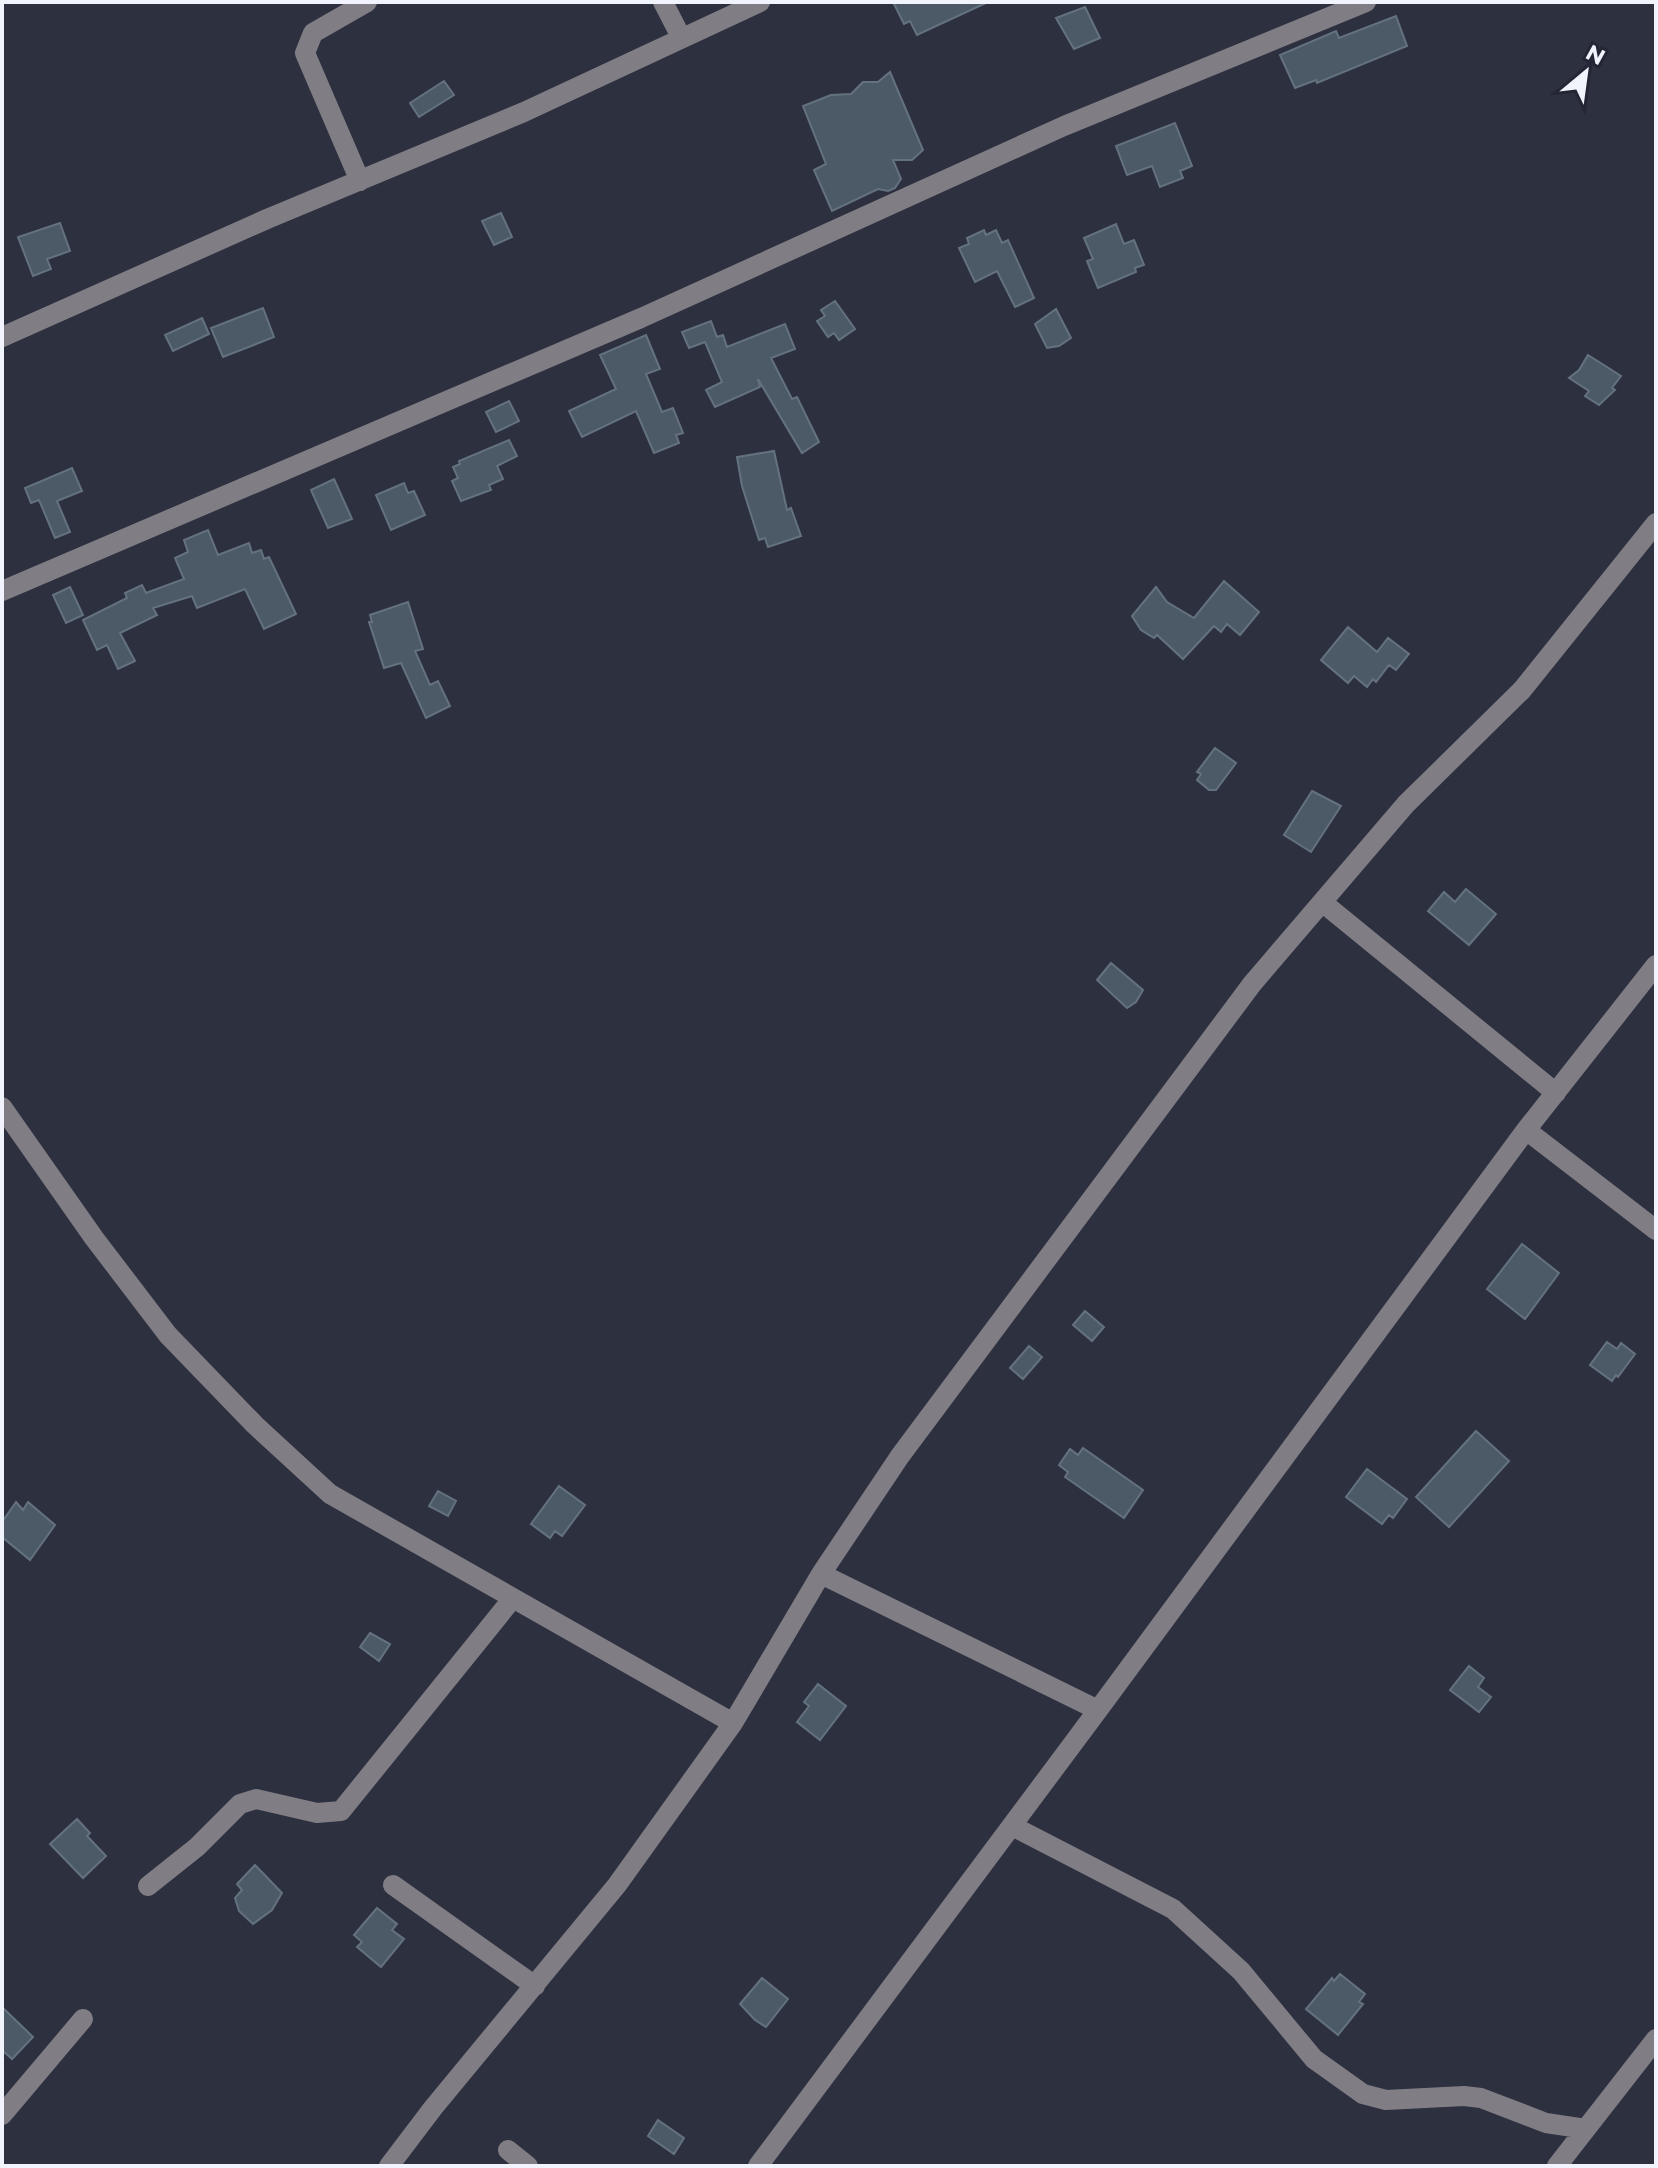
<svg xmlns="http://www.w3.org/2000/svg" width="1658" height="2168" viewBox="0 0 1658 2168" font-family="Montserrat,sans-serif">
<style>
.building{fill:#4c5967;stroke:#647280;stroke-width:2}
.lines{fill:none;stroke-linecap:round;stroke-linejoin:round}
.minor{stroke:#807d85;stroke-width:20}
</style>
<rect width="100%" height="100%" fill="#2d303f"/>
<!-- building -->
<path class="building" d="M893 2H988L917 35 910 21 904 24Z
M1085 7 1100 38 1074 49 1056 18Z
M1396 16 1407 46 1317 83 1316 80 1295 88 1280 55 1336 31 1339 38Z
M890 72 923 150 912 160H893L901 179 895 188 888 191 878 189 832 211 814 170 826 164 803 106 831 95 851 94 863 82H878Z
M444 81 454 95 419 117 410 103Z
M1175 123 1192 166 1180 171 1183 178 1160 187 1152 166 1127 175 1116 146Z
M501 213 512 237 494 245 482 221Z
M60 223 70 251 47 259 51 269 33 276 18 237Z
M1116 224 1124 244 1134 240 1144 265 1135 268 1136 272 1098 288 1087 261 1093 259 1084 238Z
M984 230 986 235 996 230 1002 243 1008 240 1034 298 1015 307 997 271 975 282 959 248 969 244 967 238Z
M835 301 855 329 839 340 834 333 828 337 817 321 825 316 821 310Z
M263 308 274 337 223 357 211 328Z
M1056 309 1071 338 1059 346 1047 348 1035 324Z
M202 318 209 334 173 351 165 335Z
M711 321 717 337 723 335 727 347 785 324 795 349 771 358 792 399 797 397 819 442 802 453 758 379 760 387 715 407 706 390 722 382 705 342 689 348 682 332Z
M646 335 660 369 646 374 662 412 673 408 683 433 676 435 679 443 654 453 636 411 582 437 569 411 616 389 600 355Z
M1588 355 1621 376 1612 388 1615 390 1599 405 1585 396 1589 391 1569 378 1579 370Z
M509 401 519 421 496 432 486 412Z
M509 440 517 456 497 466 503 479 489 485 491 490 461 501 452 481 458 478 453 467 460 464 459 461Z
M774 451 787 510 791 508 801 536 768 547 765 538 759 540 742 486 737 457Z
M72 468 82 491 57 501 70 532 55 538 39 500 31 503 25 488Z
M334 479 352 519 328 528 311 490Z
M404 483 408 493 414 491 425 515 391 530 376 495Z
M208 530 218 555 249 543 252 553 261 550 264 559 269 557 296 614 264 629 245 589 197 608 192 596 153 608 157 615 120 633 135 661 118 669 107 645 97 650 83 620 127 598 125 593 142 585 146 593 184 579 175 558 188 552 184 540Z
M1224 581 1259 612 1240 635 1227 624 1221 632 1214 626 1183 659 1157 635 1154 638 1141 630 1132 616 1156 587 1167 602 1194 618Z
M70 587 83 615 66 623 53 595Z
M408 602 423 649 415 651 430 685 438 681 450 706 426 718 401 663 384 668 369 622H372L370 615Z
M1348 627 1377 652 1388 638 1409 654 1396 670 1389 665 1376 682 1373 679 1367 687 1354 676 1348 683 1321 660Z
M1215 748 1236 763 1216 790H1209L1197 780 1201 774 1197 772Z
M1312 791 1341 806 1311 852 1284 835Z
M1466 889 1496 914 1469 945 1428 911 1444 892 1455 902Z
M1111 963 1143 990 1136 1002 1127 1008 1097 980Z
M1522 1244 1559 1273 1525 1319 1487 1289Z
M1085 1311 1104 1327 1092 1341 1073 1325Z
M1607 1342 1617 1349 1621 1343 1635 1354 1618 1377 1616 1375 1612 1381 1590 1365Z
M1029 1346 1042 1357 1023 1379 1010 1368Z
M1476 1431 1509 1461 1449 1527 1416 1497Z
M1083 1448 1143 1490 1124 1518 1065 1477 1068 1472 1059 1465 1070 1449 1078 1455Z
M1367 1469 1407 1499 1393 1518 1389 1515 1382 1524 1346 1497Z
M559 1486 585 1505 562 1536 555 1531 550 1538 531 1524Z
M438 1491 456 1501 448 1516 429 1506Z
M16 1502 23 1510 28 1502 55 1525 30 1560 2 1537V1522Z
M370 1633 390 1644 379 1661 360 1647Z
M1469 1666 1484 1678 1478 1687 1491 1697 1479 1712 1450 1690Z
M818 1684 846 1706 820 1740 797 1722 809 1706 804 1702Z
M77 1819 90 1833 87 1836 106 1856 83 1878 50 1844Z
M255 1865 282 1893 272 1910 253 1924 239 1911 235 1898 242 1890 237 1884Z
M377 1908 397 1924 392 1930 404 1939 381 1967 357 1947 362 1942 354 1935Z
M1340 1974 1365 1994 1359 2002 1363 2004 1338 2035 1306 2009 1332 1978 1334 1981Z
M762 1978 788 1999 766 2027 755 2020 740 2004Z
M2 2007 33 2037 12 2059 2 2050Z
M658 2120 684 2138 674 2154 648 2136Z"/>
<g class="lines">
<!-- minor -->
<path class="minor" d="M663 2 681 37
M360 181 305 53 313 33 367 2
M2 337 267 219 524 112 760 2
M2 591 641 318 1064 126 1366 2
M1322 902 1556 1093
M2 1107 94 1238 168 1335 255 1425 330 1494 733 1723 821 1574 900 1456 1252 984 1406 804 1522 690 1656 523
M1526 1130 1656 1230
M821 1574 1098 1710
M1012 1826 1173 1909 1241 1971 1314 2059 1363 2094 1386 2100 1464 2096 1481 2098 1546 2123 1586 2129
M393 1885 535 1986
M148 1886 197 1847 240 1804 256 1799 317 1813 341 1811 513 1598
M2 2115 83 2019
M508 2150 528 2166
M389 2166 433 2108 617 1885 733 1723
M758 2166 1098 1710 1526 1130 1656 965
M1557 2166 1656 2039"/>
</g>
<!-- border -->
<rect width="1658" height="2168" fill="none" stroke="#f1f3fd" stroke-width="8"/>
<!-- north arrow -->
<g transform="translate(1586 72) rotate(29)" stroke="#242635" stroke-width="6" paint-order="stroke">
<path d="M0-6L14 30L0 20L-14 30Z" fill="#f1f3fd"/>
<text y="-12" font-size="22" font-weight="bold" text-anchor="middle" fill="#f1f3fd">N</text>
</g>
</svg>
